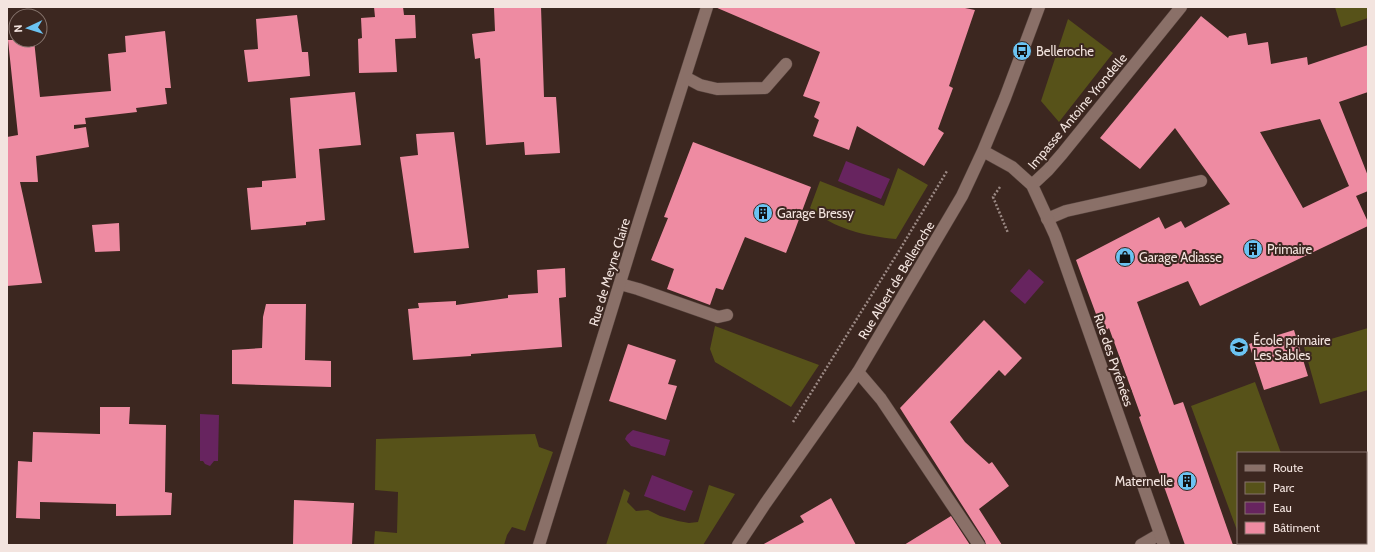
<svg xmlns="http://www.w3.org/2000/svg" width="1375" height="552" viewBox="0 0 1375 552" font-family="Cabin,sans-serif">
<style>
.green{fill:#575219}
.water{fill:#67245f}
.building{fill:#ee8ba2;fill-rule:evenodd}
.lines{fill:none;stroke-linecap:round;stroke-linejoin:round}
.lane-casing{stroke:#55423c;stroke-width:13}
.street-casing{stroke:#55423c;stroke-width:13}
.path{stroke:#9b8984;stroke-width:2.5;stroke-dasharray:2 2;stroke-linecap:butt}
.lane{stroke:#8a7068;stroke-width:12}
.street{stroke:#8a7068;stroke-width:12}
.labels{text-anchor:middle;stroke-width:4;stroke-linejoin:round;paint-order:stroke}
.poi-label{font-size:13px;fill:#f3e4df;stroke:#3c2720;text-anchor:start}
.street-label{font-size:13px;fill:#f3e4df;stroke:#3c2720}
</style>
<rect width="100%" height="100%" fill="#3c2720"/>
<!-- green -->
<path class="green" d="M1335 7H1368V18L1341 27Z
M1068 19 1113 53 1059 122 1041 101Z
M898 168 928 185 896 239C865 236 834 229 810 208L820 181 884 206Z
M715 326 819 365 791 407 715 362 710 349Z
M1368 328V390L1320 404 1304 347Z
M1255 382 1281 453H1238V533L1191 406Z
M535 434 539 447 553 452 525 531 512 527 507 535 504 545H374L375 531 397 533 398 492 375 490 376 439Z
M709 485 735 494 703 545H606L624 489 630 493 627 502 636 511 648 510 660 516 678 521 689 523 698 522Z
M1242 543H1311L1305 545H1242Z"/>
<!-- water -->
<path class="water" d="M846 161 890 179 881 199 838 181Z
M1029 269 1044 282 1025 304 1010 291Z
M200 414 219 415 218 461H214L210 466 205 464 203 461H200Z
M633 430 670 440 665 456 631 446 625 439 627 435Z
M652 475 693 491 685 511 644 496Z"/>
<!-- building -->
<path class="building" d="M374 7H403L404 15H415L416 38 395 39 397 72 359 73 358 39 362 38 361 18 375 17Z
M541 7 544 97H556L560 153 525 155 524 142 486 145 480 58 475 59 472 34 495 31 494 8Z
M715 7H960L975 10 949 86 953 88 938 129 944 133 924 166 857 126 849 150 813 136 819 120 814 117 820 102 803 96 820 52Z
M297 15 302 52H308L310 76 248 82 244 50 258 49 256 19Z
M1201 16 1228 38 1229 36 1246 33 1248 45 1268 42 1271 64 1307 57 1308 65 1368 45V92L1339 102 1368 176V191L1356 196 1368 222V226L1200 306 1188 281 1137 302 1174 405 1183 402 1233 545H1185L1139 417 1141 416 1109 328 1103 333 1076 260 1159 217 1165 229 1181 221 1185 228 1230 204 1175 128 1140 169 1100 138ZM1320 119 1349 186 1303 208 1260 132Z
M165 31 171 88H165L167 104 136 108 137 112 85 118 86 124 74 125V129L86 127 89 147 36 156 38 182H20L42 283 7 286V137L18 135 8 40H34L40 97 111 91 108 54 126 52 125 36Z
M355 92 361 145 319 149 325 220 306 222V225L251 230 247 188 262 187V181L296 178 290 98Z
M454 132 469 248 414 253 400 157 418 155 416 134Z
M693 142 811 187 795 230 786 253 745 237 723 290 716 288 710 305 667 289 674 269 651 260 668 218 664 217Z
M119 223 120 251 95 252 92 225Z
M565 268 566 297 559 298 562 347 471 354V356L413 360 408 309 419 308 418 303 456 301V305L508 298V295L538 293 537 270Z
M266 304H306L305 360 331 361V387L232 384V350L262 348 263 317Z
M984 320 1022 358 1005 376 999 370 950 422 965 442 989 464 992 462 1009 486 979 509 1002 545H986L985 541 900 408Z
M1294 330 1308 376 1264 390 1249 344Z
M628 344 676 360 668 384 677 386 666 420 609 401Z
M100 407H130L129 424 166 425 165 492 172 493 171 515 116 516V504L40 502V519L16 518 18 461 32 462 33 432 100 434Z
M831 498 856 545H762L804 522 800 516Z
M294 500 354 503 352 545H293Z
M951 516 970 545H904Z"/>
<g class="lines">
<!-- lane casing -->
<g class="lane-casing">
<path id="lane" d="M685 77 700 85 717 89 765 88 786 64
M1047 219 1066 211 1201 181
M620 284 638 289 718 317 727 315
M858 372 881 399 979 545
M1141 545 1160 534"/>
</g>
<!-- street casing -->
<g class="street-casing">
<path id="street" d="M983 151 1012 167 1032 185 1048 170 1062 154 1181 7
M1032 185 1055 235 1164 545
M539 545 639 221 707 7
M738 545 765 504 858 372 962 196 983 151 1005 98 1039 7"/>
</g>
<!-- path -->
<path class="path" d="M1000 187 993 197 1008 233
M793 422 902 246 947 171"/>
<!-- lane -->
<use href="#lane" class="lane"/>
<!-- street -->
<use href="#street" class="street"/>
</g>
<!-- icons -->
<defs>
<g id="bus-disc" transform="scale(1)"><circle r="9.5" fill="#6bc3f2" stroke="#3c2720"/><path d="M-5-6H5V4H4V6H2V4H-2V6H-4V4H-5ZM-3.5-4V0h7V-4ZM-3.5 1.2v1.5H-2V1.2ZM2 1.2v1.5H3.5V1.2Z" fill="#111"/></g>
<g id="building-disc" transform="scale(1)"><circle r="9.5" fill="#6bc3f2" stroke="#3c2720"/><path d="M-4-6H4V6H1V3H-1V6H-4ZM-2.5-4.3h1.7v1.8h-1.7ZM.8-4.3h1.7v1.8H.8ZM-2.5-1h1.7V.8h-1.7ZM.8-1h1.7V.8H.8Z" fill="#111"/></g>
<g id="shop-disc" transform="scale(1)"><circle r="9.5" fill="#6bc3f2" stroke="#3c2720"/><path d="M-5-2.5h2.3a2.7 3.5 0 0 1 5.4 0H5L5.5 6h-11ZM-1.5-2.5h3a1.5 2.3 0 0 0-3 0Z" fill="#111"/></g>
<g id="school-disc" transform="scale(1)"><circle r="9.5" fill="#6bc3f2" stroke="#3c2720"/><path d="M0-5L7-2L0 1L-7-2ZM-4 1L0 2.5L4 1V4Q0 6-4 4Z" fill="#111"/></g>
</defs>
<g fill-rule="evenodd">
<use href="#bus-disc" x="1022" y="51"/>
<use href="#building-disc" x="763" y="213"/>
<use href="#building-disc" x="1253" y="249"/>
<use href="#shop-disc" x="1125" y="257"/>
<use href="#school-disc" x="1239" y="347"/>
<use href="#building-disc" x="1187" y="481"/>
</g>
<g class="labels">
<!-- poi labels -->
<g class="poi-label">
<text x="1036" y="56">Belleroche</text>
<text x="777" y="218">Garage Bressy</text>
<text x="1267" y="254">Primaire</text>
<text x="1139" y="262">Garage Adiasse</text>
<text x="1253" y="345">École primaire<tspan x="1253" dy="15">Les Sables</tspan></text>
<text x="1173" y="486" text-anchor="end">Maternelle</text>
</g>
<!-- street labels -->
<g class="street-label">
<text transform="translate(1077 111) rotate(-50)" y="5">Impasse Antoine Yrondelle</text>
<text transform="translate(609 272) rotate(-73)" y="5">Rue de Meyne Claire</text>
<text transform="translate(896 280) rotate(-59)" y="5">Rue Albert de Belleroche</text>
<text transform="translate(1114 360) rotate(71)" y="5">Rue des Pyrénées</text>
</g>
</g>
<!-- border -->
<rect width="1375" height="552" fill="none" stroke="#f3e4df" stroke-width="16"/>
<!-- legend -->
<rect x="1237" y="452" width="130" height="92" fill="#3c2720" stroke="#85736c"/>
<rect x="1245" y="465" width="20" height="6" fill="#8a7068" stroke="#85736c"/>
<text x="1273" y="472" font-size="12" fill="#f3e4df">Route</text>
<rect x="1245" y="482" width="20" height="12" fill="#575219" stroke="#85736c"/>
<text x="1273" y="492" font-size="12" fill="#f3e4df">Parc</text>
<rect x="1245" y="502" width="20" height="12" fill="#67245f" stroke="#85736c"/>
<text x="1273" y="512" font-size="12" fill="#f3e4df">Eau</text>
<rect x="1245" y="522" width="20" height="12" fill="#ee8ba2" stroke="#85736c"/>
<text x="1273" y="532" font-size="12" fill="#f3e4df">Bâtiment</text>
<!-- north arrow -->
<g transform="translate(28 28) rotate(266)"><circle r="19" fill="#3c2720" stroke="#85736c"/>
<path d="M0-3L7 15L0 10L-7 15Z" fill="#6bc3f2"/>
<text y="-6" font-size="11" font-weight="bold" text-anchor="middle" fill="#f3e4df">N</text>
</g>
</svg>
